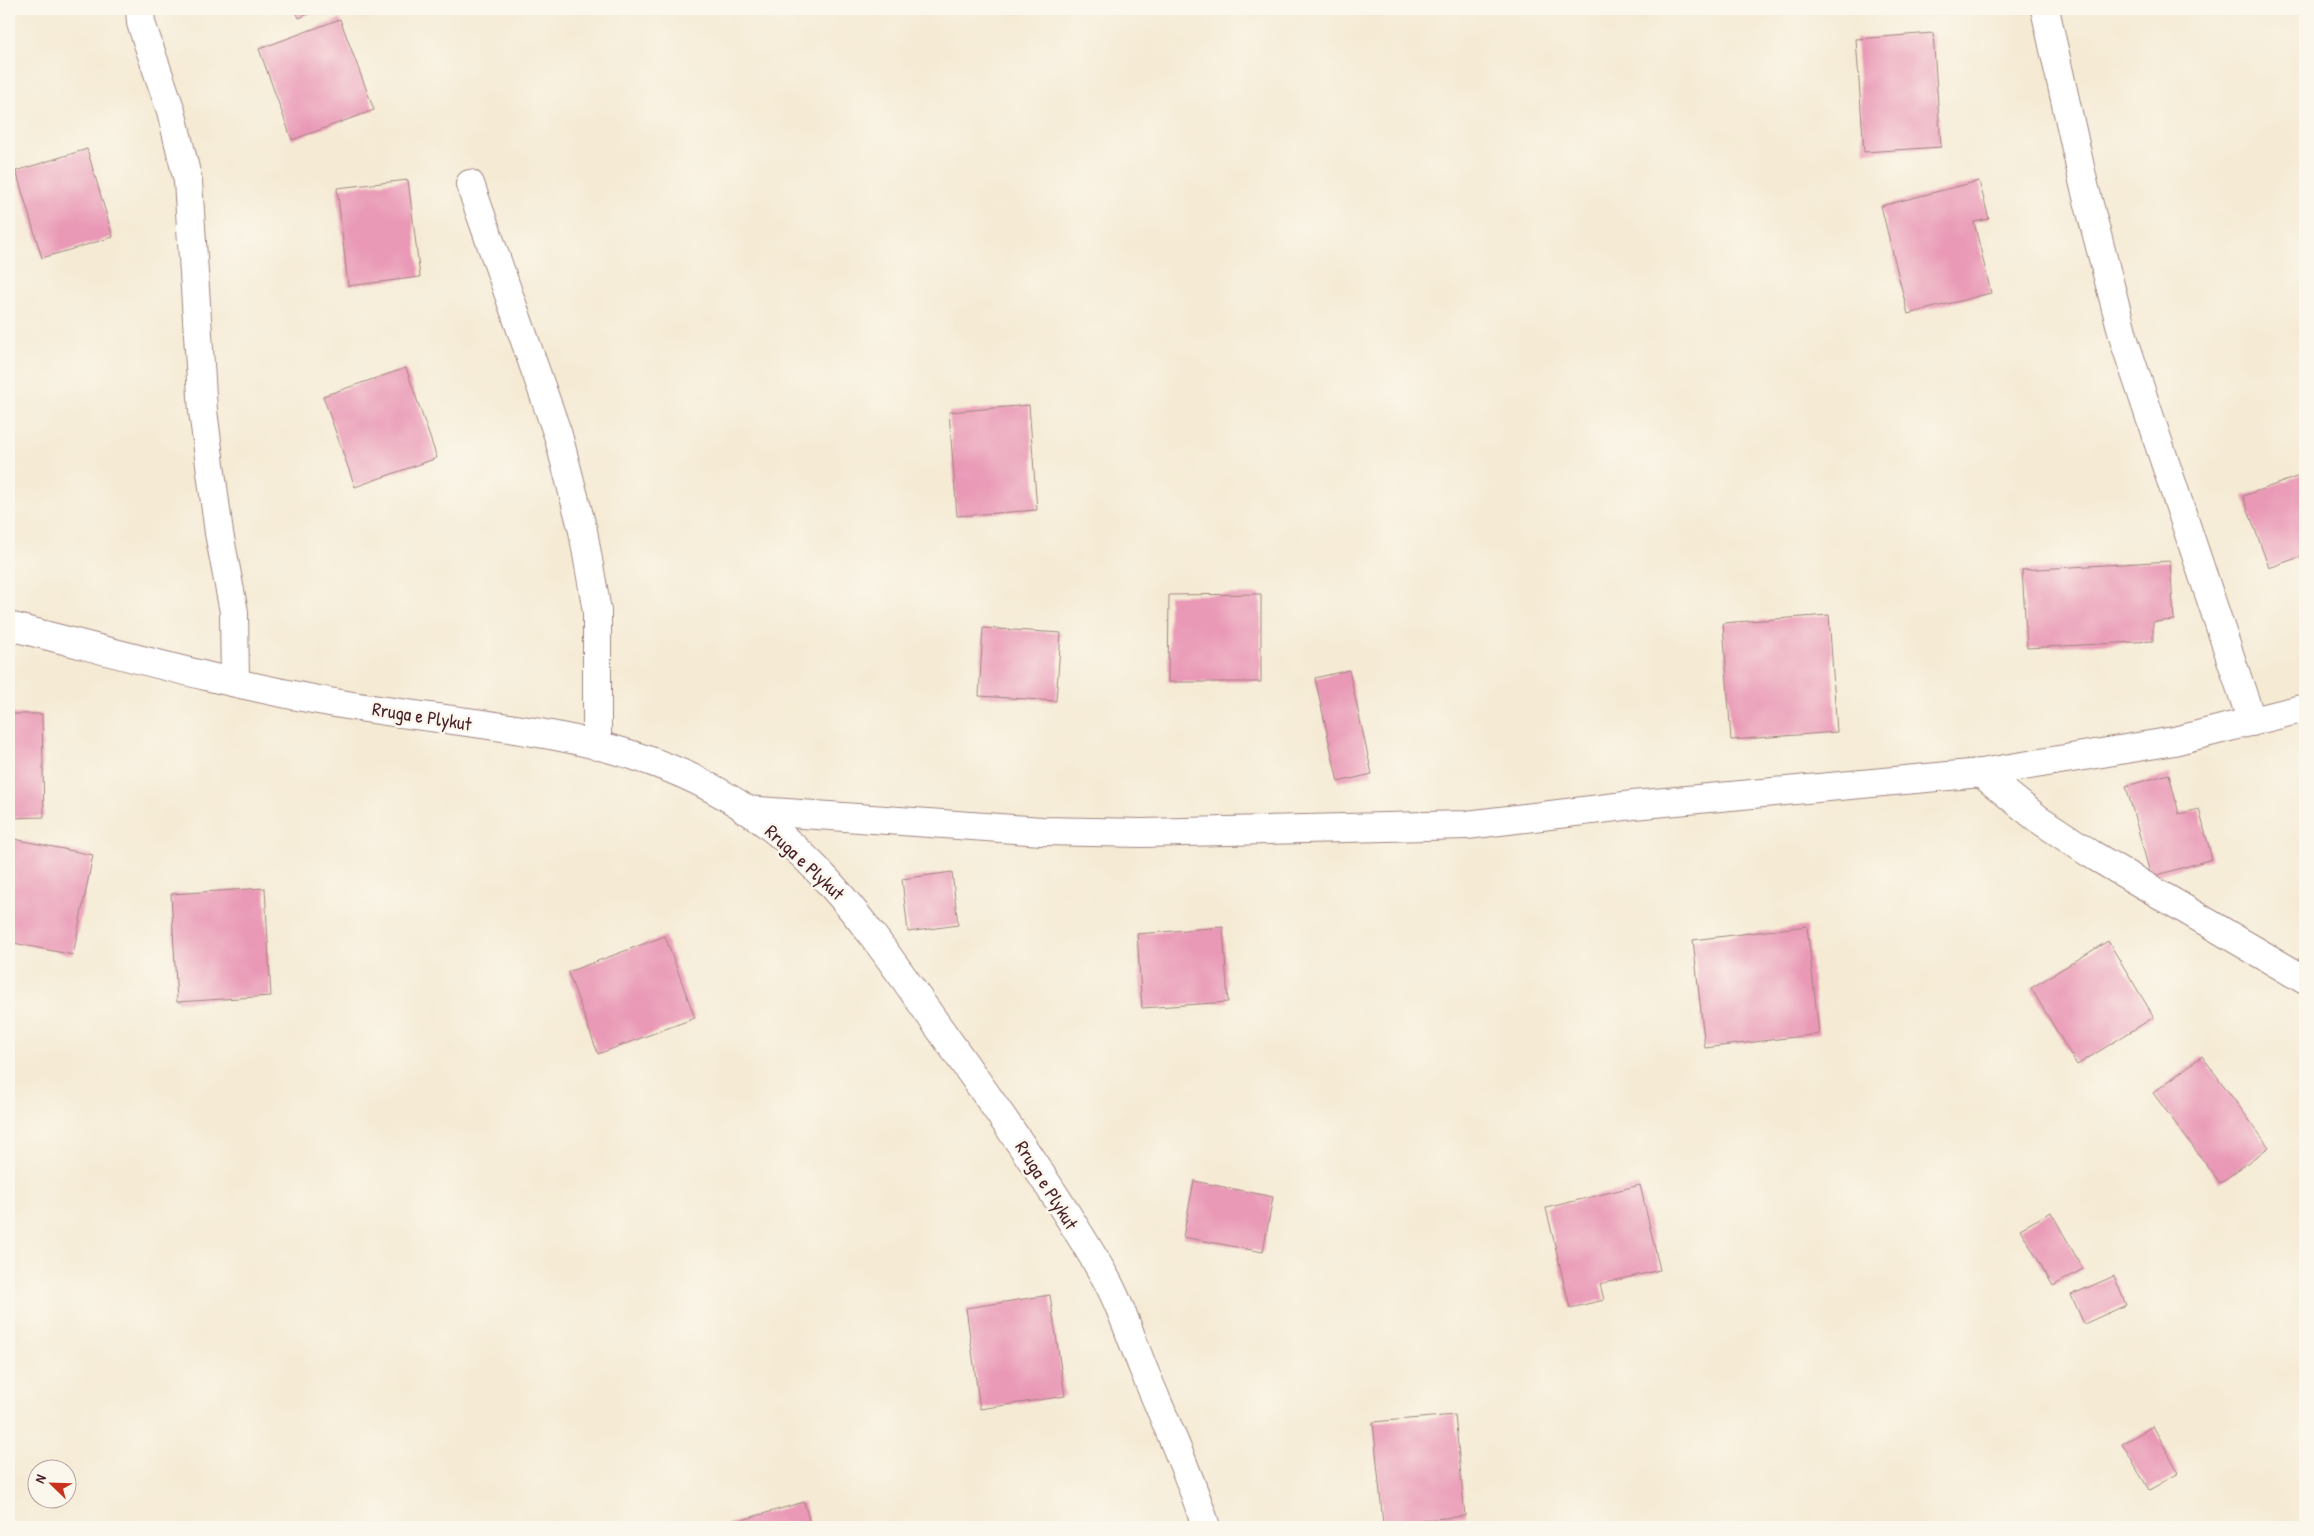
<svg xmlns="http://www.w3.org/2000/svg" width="2314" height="1536" viewBox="0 0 2314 1536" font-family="'Patrick Hand',sans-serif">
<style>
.building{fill:#e998b5}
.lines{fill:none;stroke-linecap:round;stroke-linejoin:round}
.minor-casing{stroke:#a08580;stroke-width:30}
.tertiary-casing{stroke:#a08580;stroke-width:30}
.minor{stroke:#fff;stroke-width:28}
.tertiary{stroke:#fff;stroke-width:28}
.labels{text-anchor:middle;stroke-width:5;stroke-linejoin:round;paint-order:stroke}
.street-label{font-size:19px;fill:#4a1f2b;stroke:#fbf7ec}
</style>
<rect width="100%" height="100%" fill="#fbf7ec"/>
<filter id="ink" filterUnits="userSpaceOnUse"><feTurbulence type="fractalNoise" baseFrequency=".02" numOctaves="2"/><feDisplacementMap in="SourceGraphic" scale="10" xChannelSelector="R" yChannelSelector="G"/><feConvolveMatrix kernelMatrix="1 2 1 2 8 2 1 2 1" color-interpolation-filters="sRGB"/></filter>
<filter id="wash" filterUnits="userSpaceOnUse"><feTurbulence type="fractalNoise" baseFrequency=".0096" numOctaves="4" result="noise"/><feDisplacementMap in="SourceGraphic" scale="20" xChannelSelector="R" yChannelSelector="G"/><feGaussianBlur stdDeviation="1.12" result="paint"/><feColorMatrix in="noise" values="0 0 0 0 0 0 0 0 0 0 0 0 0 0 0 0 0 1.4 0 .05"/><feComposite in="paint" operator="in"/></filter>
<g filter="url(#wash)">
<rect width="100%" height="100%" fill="#f5ebd5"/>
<g id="blocks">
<!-- building -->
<path class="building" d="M295 9H320L299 18Z
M340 19 374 110 292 140 259 49Z
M1933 33 1941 147 1864 152 1856 39Z
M87 149 113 237 42 258 16 171Z
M408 180 420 277 348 286 337 188Z
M1979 181 1989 219 1974 222 1991 293 1908 314 1881 206Z
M406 368 437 458 355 487 323 396Z
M1029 405 1037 510 957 516 949 412Z
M2305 474V555L2269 568 2243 496Z
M2170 561 2174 620 2153 622V641L2027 648 2022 570Z
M1261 594V682H1168L1169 595Z
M1829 615 1837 732 1731 740 1723 623Z
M983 628 1061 633 1056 701 979 696Z
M1349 670 1372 774 1338 782 1315 678Z
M9 714H42L44 817 9 818Z
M2169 774 2179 814 2199 809 2212 859 2151 877 2126 786Z
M9 838 93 855 73 955 9 942Z
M952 872 958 925 908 932 902 879Z
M265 888 271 996 177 1002 171 894Z
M1807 926 1819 1034 1705 1048 1693 940Z
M1223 927 1228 1002 1142 1008 1137 934Z
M665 936 695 1018 598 1054 568 972Z
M2108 941 2154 1017 2077 1065 2031 988Z
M2202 1056 2269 1147 2220 1183 2153 1093Z
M1194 1181 1273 1197 1263 1252 1183 1237Z
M1640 1185 1660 1270 1600 1284 1604 1300 1570 1308 1546 1208Z
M2051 1212 2083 1269 2053 1286 2020 1229Z
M2114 1276 2126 1305 2084 1324 2071 1295Z
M1050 1295 1065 1396 980 1409 966 1308Z
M1455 1415 1465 1516 1383 1524 1373 1422Z
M2153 1426 2179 1473 2149 1490 2122 1444Z
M804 1502 811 1527H729L728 1524Z"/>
</g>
</g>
<g filter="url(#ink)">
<use href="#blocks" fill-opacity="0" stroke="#a08580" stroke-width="1"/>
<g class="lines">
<!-- minor casing -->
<g class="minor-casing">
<path id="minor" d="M140 9 141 23 171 111 188 181 203 411 219 533 234 612 235 682
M2045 9 2084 185 2125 343 2252 722
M470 184 558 435 583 531 597 611V746
M1981 773 2037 818 2091 854 2305 980
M745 810 1042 831 1143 833 1467 825 1633 805 1981 773 2174 741 2305 708"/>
</g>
<!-- tertiary casing -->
<g class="tertiary-casing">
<path id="tertiary" d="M9 626C117 653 225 684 335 703 447 723 565 726 671 769 801 821 865 924 942 1032 999 1112 1056 1192 1105 1277 1121 1305 1131 1338 1143 1368 1165 1421 1189 1473 1206 1527"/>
</g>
<!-- minor -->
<use href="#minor" class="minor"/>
<!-- tertiary -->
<use href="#tertiary" class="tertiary"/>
</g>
</g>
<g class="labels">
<!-- street labels -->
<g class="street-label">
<text transform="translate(422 716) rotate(9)" y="7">Rruga e Plykut</text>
<text transform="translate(805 862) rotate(43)" y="7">Rruga e Plykut</text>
<text transform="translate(1047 1185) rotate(58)" y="7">Rruga e Plykut</text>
</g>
</g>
<!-- margin -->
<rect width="2314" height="1536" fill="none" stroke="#fbf7ec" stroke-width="30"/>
<!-- north arrow -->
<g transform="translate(52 1484) rotate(293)"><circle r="24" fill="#fbf7ec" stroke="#b4a19f"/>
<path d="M0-4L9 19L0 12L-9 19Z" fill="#c8321e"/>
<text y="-8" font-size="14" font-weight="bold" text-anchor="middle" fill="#4a1f2b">N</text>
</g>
</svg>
